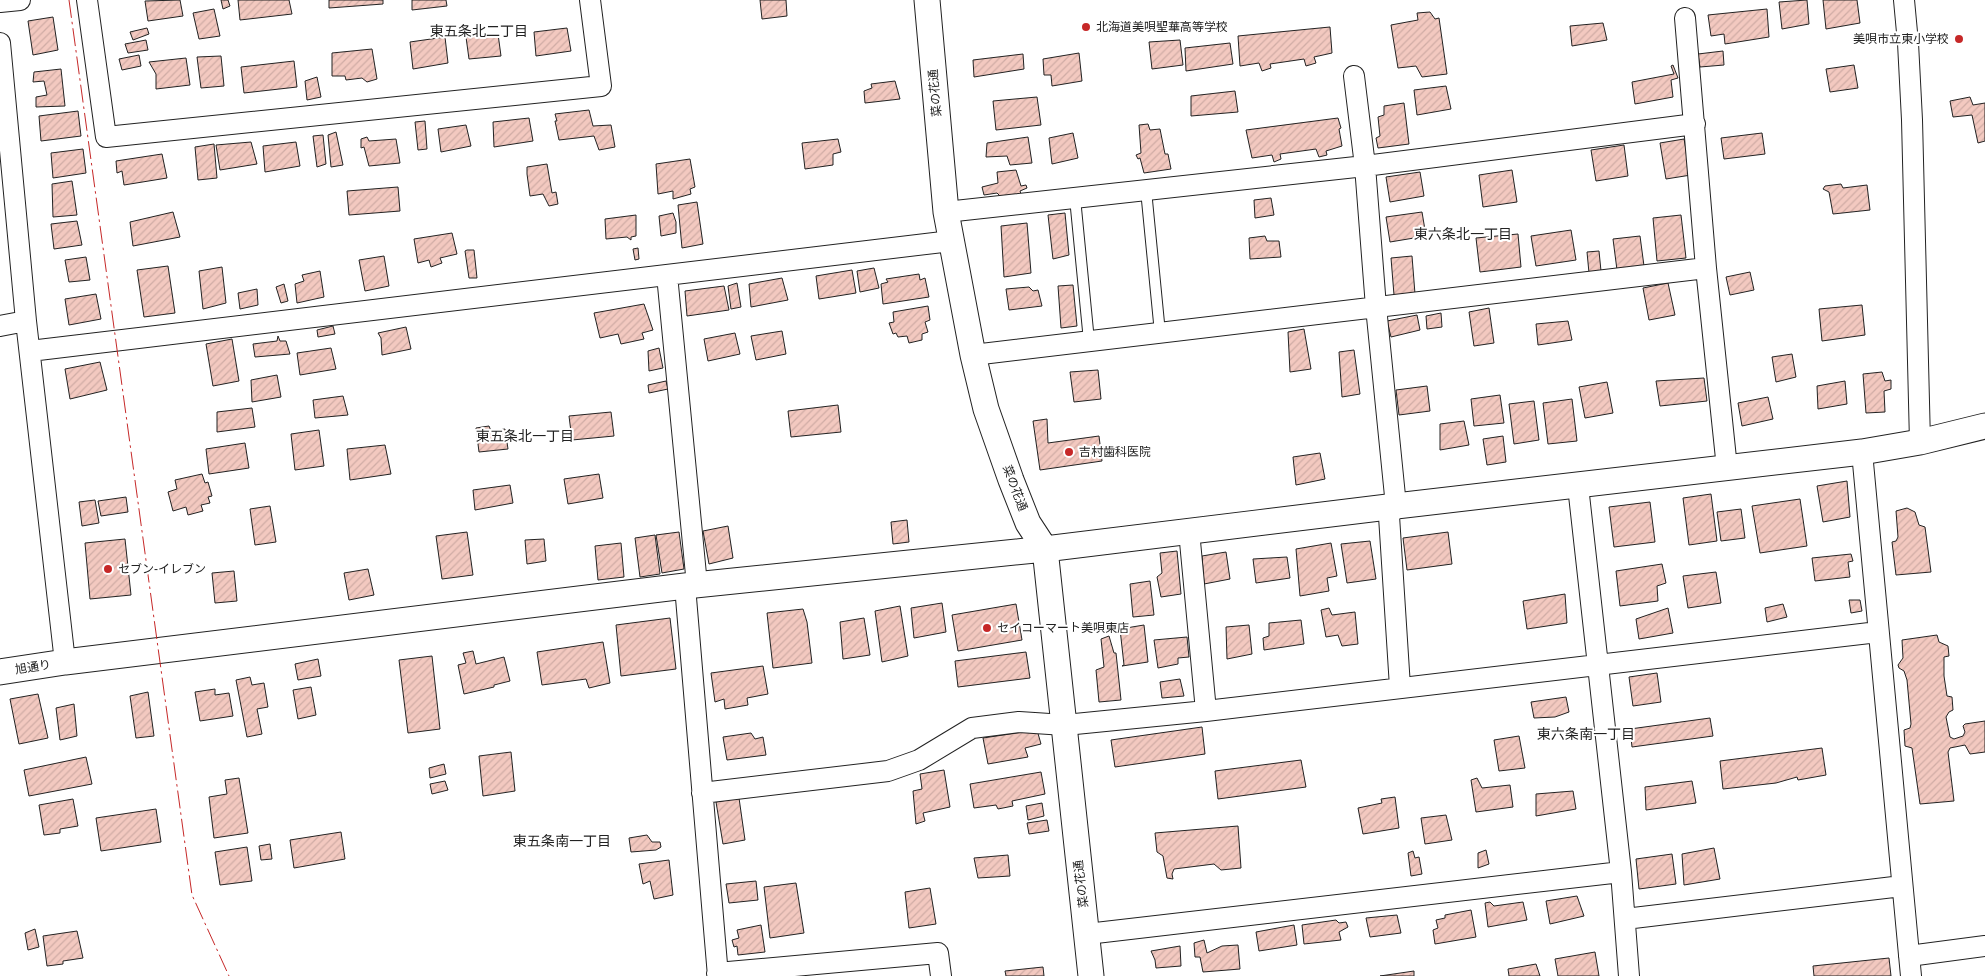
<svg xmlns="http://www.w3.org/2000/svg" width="1985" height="976" viewBox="0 0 1985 976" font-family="Arial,'Noto Sans JP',sans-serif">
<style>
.building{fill:url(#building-hatch);stroke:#222}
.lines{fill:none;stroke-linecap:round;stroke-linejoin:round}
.service-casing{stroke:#222;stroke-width:12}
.minor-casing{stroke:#222;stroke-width:22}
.tertiary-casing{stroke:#222;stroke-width:27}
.service{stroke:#fff;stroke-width:10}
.minor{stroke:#fff;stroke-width:20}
.tertiary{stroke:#fff;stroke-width:25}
.power{stroke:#c62828;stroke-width:1;stroke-dasharray:18 4 2.5 4;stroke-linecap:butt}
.poi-dot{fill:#c62828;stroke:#fff;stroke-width:2}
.labels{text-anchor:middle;stroke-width:4;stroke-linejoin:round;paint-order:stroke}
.poi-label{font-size:12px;fill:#222;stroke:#fff;text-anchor:start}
.street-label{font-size:12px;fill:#222;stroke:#fff}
.neighbourhood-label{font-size:14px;fill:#222;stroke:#fff}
</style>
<defs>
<pattern id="building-hatch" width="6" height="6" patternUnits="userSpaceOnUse" patternTransform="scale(1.25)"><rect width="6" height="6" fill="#f3c9c0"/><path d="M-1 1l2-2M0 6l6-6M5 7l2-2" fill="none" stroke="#d0aca5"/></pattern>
</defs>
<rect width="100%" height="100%" fill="#fff"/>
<!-- building -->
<path class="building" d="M180 0 183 16 148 21 145 1Z
M221 0H228L230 6 223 9Z
M238 0H289L292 14 240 20Z
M329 0H383V4L329 8Z
M412 0H446L447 6 412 10Z
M760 0H786L787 16 762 19Z
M1807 0 1809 24 1782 29 1779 2Z
M1823 0H1857L1860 23 1826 29Z
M214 9 220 36 199 39 193 13Z
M1767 9 1769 37 1725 44 1724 34 1711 36 1708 15Z
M1430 12 1435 19 1439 18 1447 74 1422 77 1416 66 1398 68 1391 25 1418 20 1417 13Z
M53 17 58 50 33 55 28 21Z
M1603 23 1607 40 1572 46 1570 26Z
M1330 27 1332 53 1314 57 1316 63 1306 66 1304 59 1270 64 1271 68 1262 71 1259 63 1240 66 1238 36Z
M147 28 149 34 133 40 130 32Z
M567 28 571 51 536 56 534 32Z
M498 34 501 56 469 59 466 37Z
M445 37 448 63 413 69 410 42Z
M146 40 148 50 128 53 125 44Z
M1180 40 1183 65 1152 69 1149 42Z
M1230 43 1233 64 1186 71 1185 48Z
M372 49 377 79 367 82 362 78 346 80 345 76H332V53Z
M1723 51 1724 65 1700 67 1698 54Z
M1079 53 1082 81 1052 86 1051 75H1044L1043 59Z
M1023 54 1024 69 974 77 973 60Z
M139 55 141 66 122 70 119 59Z
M221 56 224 86 201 88 197 57Z
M186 58 190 85 156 89V74L149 62Z
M294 61 297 87 244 93 241 67Z
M1673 65 1678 78 1671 80 1673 97 1635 104 1632 82 1674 74 1671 66Z
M1854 65 1858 88 1830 92 1826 69Z
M61 69 65 106 36 107V97L47 95 44 81 33 82 34 72Z
M317 77 321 97 307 100 305 81Z
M895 81 900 99 865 103 864 91 872 88 871 84Z
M1446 86 1451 109 1417 115 1414 90Z
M1235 91 1238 112 1191 116V96Z
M1037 97 1041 125 996 130 993 101Z
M1970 97 1973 105 1985 103V141L1978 143 1972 115 1953 117 1950 101Z
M1404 103 1409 144 1378 148 1376 138 1380 136 1378 117 1384 115V106Z
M589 110 593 126 611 125 615 147 599 150 594 136 559 140 555 121H557L555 114Z
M78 111 81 136 41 141 39 116Z
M529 118 533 141 494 147 493 122Z
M1338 118 1341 128 1339 129 1342 146 1326 151 1327 155 1319 157 1316 149 1280 154 1281 159 1274 162 1272 155 1252 158 1246 130Z
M425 121 427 149 418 150 415 122Z
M1148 124 1150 130 1160 129 1165 154H1168L1171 169 1144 173 1140 158 1138 159 1136 155 1141 153 1139 125Z
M466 125 471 146 441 152 438 129Z
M336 132 343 165 331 167 328 135Z
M1073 133 1078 158 1052 164 1049 138Z
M1762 133 1765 154 1724 159 1721 138Z
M323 135 326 164 317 167 313 136Z
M367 137 369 141 396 139 400 163 369 166 364 147 361 148V139Z
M1028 137 1032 163 1010 165 1007 156 986 157 987 143Z
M838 139 841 152 833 154V165L805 169 802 143Z
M1684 139 1691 175 1666 179 1660 143Z
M251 142 257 164 220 170 216 145Z
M296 142 300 166 265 172 263 146Z
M214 144 217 178 198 180 195 147Z
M1624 145 1628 176 1596 181 1591 150Z
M83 149 86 173 53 178 51 153Z
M162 154 167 178 124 185 122 171 117 173 116 161Z
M690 159 695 187 690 189 691 194 673 199V191L658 194 656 164Z
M547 164 552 193 556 192 558 204 549 206 543 194 530 196 527 174V167Z
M1016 170 1021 186 1026 185 1027 188 1020 191 1021 194 1001 197 997 193 984 195 982 187 998 183 997 172Z
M1512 170 1517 202 1483 207 1479 175Z
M1420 172 1424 196 1390 202 1386 177Z
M72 181 77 215 53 217 52 184Z
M1841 184 1843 188 1867 185 1870 210 1833 214 1829 192 1823 189 1825 186Z
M398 187 400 211 349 215 347 191Z
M1271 198 1274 215 1255 218 1254 200Z
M697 202 703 244 682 248 678 205Z
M173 212 180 237 133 246 130 222Z
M1422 212 1426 236 1390 242 1386 217Z
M673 213 676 222V233L661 236 659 216Z
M1065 213 1069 255 1053 259 1048 215Z
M636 215V236L631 237V240L627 237 606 239 605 219Z
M1681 215 1686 258 1657 261 1653 218Z
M77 221 82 245 54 249 51 224Z
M1027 223 1031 273 1004 277 1001 226Z
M1571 230 1576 260 1536 266 1531 236Z
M452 233 457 254 440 258 442 263 431 267 429 260 418 263 414 239Z
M1518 234 1521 267 1480 272 1476 238Z
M1265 236 1267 241H1279L1281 257 1250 259 1249 238Z
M1640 236 1644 266 1617 270 1613 239Z
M638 248 639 259 635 260 633 249Z
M467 250H474L477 278H469L465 251Z
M1599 251 1601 271 1589 273 1587 252Z
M384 256 389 286 365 291 359 260Z
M1412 256 1415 294 1394 295 1391 258Z
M86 257 90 280 69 282 65 260Z
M168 266 175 313 144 317 137 270Z
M222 267 226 303 203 309 199 271Z
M874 268 879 288 860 292 857 271Z
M852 270 856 293 819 299 816 276Z
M320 271 324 297 297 303 295 284 304 281 302 275Z
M1750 272 1754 290 1730 295 1726 277Z
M919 274 920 280 925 278 929 297 883 304 881 284 888 282 886 279Z
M782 278 788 300 751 307 749 284Z
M737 283 741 307 731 309 728 286Z
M1668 283 1675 315 1649 320 1643 288Z
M284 284 288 301 281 303 276 287Z
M1073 285 1077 326 1061 328 1058 286Z
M724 286 729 310 687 316 685 291Z
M1029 287 1033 291 1038 290 1042 306 1009 310 1006 289Z
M257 289 258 305 240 309 238 293Z
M96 294 101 319 69 325 65 299Z
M644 304 653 330 642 333 644 339 621 344 618 334 600 338 594 313Z
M1862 305 1865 335 1822 341 1819 309Z
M928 306 930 320 925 322 928 332 922 334V340L909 343 907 336 898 337 896 333 893 334 889 323 894 322 893 312Z
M1489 308 1494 343 1474 346 1469 312Z
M1441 313 1442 327 1427 329 1426 316Z
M1417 315 1420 330 1391 337 1387 321Z
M1568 321 1572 340 1538 345 1536 324Z
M333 326 335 334 318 337 317 330Z
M406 327 411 349 382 355 381 338 378 333Z
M1304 329 1311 369 1290 372 1288 332Z
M782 331 786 354 756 360 751 336Z
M735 333 740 354 708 361 704 339Z
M278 336 280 341H286L290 354 255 357 253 344 277 341Z
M232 339 239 381 213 386 206 344Z
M331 348 336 369 300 375 297 353Z
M659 348 663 368 649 371 648 351Z
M1354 350 1360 394 1342 397 1339 352Z
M1792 354 1796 377 1776 382 1772 357Z
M100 362 107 390 70 399 65 369Z
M1098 370 1101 399 1074 402 1070 372Z
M1882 372 1885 381 1891 380V389L1884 391 1885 412 1866 413 1863 374Z
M277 375 281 397 252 402 251 380Z
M1704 378 1707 401 1660 406 1656 381Z
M666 381 668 389 649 393 648 385Z
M1845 381 1847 404 1818 409 1817 386Z
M1607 382 1613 413 1585 418 1579 387Z
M1427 386 1430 411 1399 415 1396 390Z
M1500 395 1504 423 1474 426 1471 399Z
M343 396 348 415 315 418 313 400Z
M1768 397 1773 419 1742 426 1738 403Z
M1572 399 1577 441 1548 444 1543 403Z
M1534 401 1539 440 1514 444 1509 404Z
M838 405 841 432 791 437 788 411Z
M252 408 255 427 217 432V412Z
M611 412 614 436 572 440 569 416Z
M1047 419 1048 443 1099 436 1102 461 1040 470 1033 421Z
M1464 421 1469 445 1440 450V424Z
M489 426 491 431 505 429 508 449 479 452 476 428Z
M319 430 324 466 295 470 291 434Z
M1503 436 1506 462 1487 465 1483 439Z
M245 443 249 468 209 474 206 449Z
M385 445 391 474 350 480 347 449Z
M1320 453 1325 479 1296 485 1293 457Z
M202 474 205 483 208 482 212 496 208 497 210 503 201 505 203 511 188 515 186 507 173 511 168 492 177 489 175 480Z
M599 474 603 498 568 504 564 479Z
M1847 481 1850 517 1823 522 1817 486Z
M510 485 513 503 475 510 473 490Z
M1711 494 1717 541 1689 545 1683 498Z
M126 497 128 512 101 516 98 501Z
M1800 499 1807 546 1760 553 1752 506Z
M95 500 99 523 82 526 79 502Z
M1650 502 1655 542 1614 547 1609 507Z
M270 506 276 542 255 545 250 509Z
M1907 508 1915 512 1919 525 1925 527 1931 572 1896 575 1892 542 1896 541 1898 537 1896 511Z
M1741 509 1745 538 1721 541 1717 512Z
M907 520 909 542 893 544 891 522Z
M728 526 733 558 709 564 703 531Z
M467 532 473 575 442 579 436 536Z
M679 532 684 569 662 573 656 535Z
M1448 532 1452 564 1407 570 1403 538Z
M655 535 660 574 640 577 635 538Z
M125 539 131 595 90 599 85 543Z
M544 539 546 561 527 564 525 540Z
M1370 541 1376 579 1347 583 1341 544Z
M621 543 624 577 598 580 595 546Z
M1331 543 1337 576 1327 578 1329 591 1300 596 1296 549Z
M1177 551 1181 594 1161 597 1157 577 1162 573 1160 553Z
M1226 552 1230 579 1204 584 1202 556Z
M1851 554 1853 561 1848 562 1850 577 1815 581 1812 558Z
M1287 557 1290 578 1256 583 1253 559Z
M1662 564 1666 583 1657 586 1658 601 1620 606 1616 571Z
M368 569 374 595 349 600 344 573Z
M234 571 237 601 215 603 212 573Z
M1716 572 1721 603 1688 608 1683 576Z
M1150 581 1154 615 1133 617 1130 584Z
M1565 594 1567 623 1527 629 1523 601Z
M1849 600H1860L1862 611 1851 613Z
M942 603 946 632 914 638 911 608Z
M1016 604 1022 640 958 651 952 615Z
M1783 604 1787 617 1767 622 1765 608Z
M900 606 908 656 882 662 875 611Z
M1329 608 1332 615 1355 612 1358 644 1342 646 1338 635 1326 637 1321 610Z
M1668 608 1673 633 1639 639 1636 619Z
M803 609 807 622 812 663 773 668 767 613Z
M670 618 676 669 621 676 616 625Z
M864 618 870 655 843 659 840 622Z
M1301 620 1304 644 1264 650 1263 638 1269 636V623Z
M1144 625 1148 662 1122 666 1124 665 1120 629Z
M1249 625 1252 654 1227 659 1226 627Z
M1937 635 1939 642 1948 646 1949 656 1944 657V676L1947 696 1952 697 1953 710 1949 712 1946 717 1950 737 1954 739 1963 736 1965 732 1963 726 1965 724 1985 721V752L1970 754 1965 745 1950 748 1948 752 1954 801 1920 804 1912 748 1905 746 1904 730 1910 728 1911 724 1907 680 1904 671 1899 668 1898 665 1903 658 1902 640Z
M1109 636 1114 653H1116L1121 700 1099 702 1096 670 1104 667 1101 639Z
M1187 637 1189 657 1178 658V664L1158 668 1154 640Z
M603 642 610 683 589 688 586 679 542 685 537 652Z
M473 651 476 664 504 657 510 681 494 685V687L464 694 458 665 466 663 463 653Z
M1026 652 1030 678 958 687 955 661Z
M432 656 440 729 408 733 399 660Z
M318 659 321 676 298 680 295 664Z
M763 666 768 694 747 698 748 705 725 709 724 699 715 702 711 673Z
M1657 673 1661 702 1633 706 1629 677Z
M250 677 252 685 264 683 268 707 257 709 262 734 247 737 236 680Z
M1180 679 1184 696 1162 698 1160 682Z
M311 687 316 715 298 719 293 690Z
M215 689V695L229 693 233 716 200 721 195 692Z
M148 692 154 736 136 738 130 696Z
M38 694 48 738 19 744 10 699Z
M1566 697 1569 712 1555 717 1534 718 1531 702Z
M74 704 77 736 60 740 56 708Z
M1710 718 1713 736 1632 747 1630 729Z
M1202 727 1205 754 1115 767 1111 740Z
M1037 730 1041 744 1025 748 1028 757 988 764 983 738Z
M751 733 755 739 763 737 766 755 727 760 723 737Z
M1519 736 1525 768 1499 771 1494 740Z
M1822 748 1826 775 1798 780 1797 777 1776 783 1723 789 1720 761Z
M511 752 515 791 483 796 479 756Z
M86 757 92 784 29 796 24 770Z
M1301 760 1306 787 1218 799 1215 771Z
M444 764 446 774 430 778 429 768Z
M944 770 950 807 923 813 925 821 916 824 913 791 922 789 920 774Z
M1041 772 1045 794 1012 801 1013 806 998 809 996 805 974 808 970 784Z
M239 778 248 833 214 838 209 797 227 794 225 780Z
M1477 778 1482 788 1510 785 1513 807 1476 812 1471 780Z
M445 781 448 790 432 794 430 784Z
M1692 781 1696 803 1646 810 1645 787Z
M1573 791 1576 809 1536 816V794Z
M1395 797 1399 828 1363 834 1358 808 1382 803 1381 799Z
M739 798 745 840 723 844 716 802Z
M73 799 78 826 60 829V833L44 835 39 805Z
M1042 803 1044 816 1028 820 1026 806Z
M156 809 161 842 101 851 96 818Z
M1446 815 1452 840 1425 844 1421 818Z
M1047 820 1049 831 1029 834 1027 823Z
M1238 826 1241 868 1221 870 1214 864 1174 869 1172 874 1173 879 1167 878 1163 856 1157 852 1155 833Z
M341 832 345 859 294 868 290 840Z
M647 835 652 842H660L661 847 656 850 631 852 629 838Z
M270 844 272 859 261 860 259 846Z
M247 847 252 881 220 885 215 852Z
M1714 848 1720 879 1684 885 1682 854Z
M1486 850 1489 864 1478 868V853Z
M1413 851 1415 858 1419 857 1422 874 1411 876 1408 853Z
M1672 854 1676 884 1639 889 1636 859Z
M1008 855 1010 876 978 878 974 858Z
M669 860 673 895 654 899 650 881 643 884 639 864Z
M756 881 758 900 729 903 726 884Z
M796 883 804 933 770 938 764 887Z
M930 888 936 924 909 928 905 892Z
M1577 896 1584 916 1550 924 1546 901Z
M1490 902 1494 906 1523 902 1527 920 1488 927 1485 903Z
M1471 910 1476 937 1435 944 1433 930 1438 928 1436 920 1445 918V915Z
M1397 915 1401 933 1370 937 1366 918Z
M1336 920 1339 923 1346 922 1348 927 1339 932 1341 940 1304 944 1302 925Z
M761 925 765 952 738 955 737 946 734 947 732 940 739 938 737 930Z
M1294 925 1297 945 1259 951 1256 932Z
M35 929 39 947 28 950 25 933Z
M77 931 83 958 63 961V964L47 966 43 936Z
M1204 940 1207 953 1222 946 1238 945 1240 969 1203 972 1200 957H1195L1194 943Z
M1180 946 1181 966 1156 968 1155 960 1151 951Z
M1595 952 1599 976H1558L1555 959Z
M1889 958 1891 976H1814L1813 966Z
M1536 964 1540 976H1509L1508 969Z
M1043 967 1044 976H1006L1005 971Z
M1414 971V976H1380Z"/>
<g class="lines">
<!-- service casing -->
<g class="service-casing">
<path id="service" d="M1146 190 1160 333
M1075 198 1089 341"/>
</g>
<!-- minor casing -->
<g class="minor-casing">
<path id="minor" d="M87 0 106 137 601 86 590 0
M1904 0 1908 43 1912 120 1920 442
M0 2 20 0
M1685 18 1706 268 1727 468
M0 43 26 321 65 662
M1354 76 1365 166 1376 307 1396 506 1389 516 1400 687
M946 212 1365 166 1695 124
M667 275 697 585
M0 326 26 321
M30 351 951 241
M973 355 1706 268
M1862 452 1911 976
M1578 486 1621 872 1629 976
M1189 531 1206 711
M685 586 718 976
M702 793 888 771 919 760 972 728 1019 722 1065 725 1206 711 1878 632
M1625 919 1902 886
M1087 934 1621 872
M1909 956 1985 946
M717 973 938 953 941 976"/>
</g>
<!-- tertiary casing -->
<g class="tertiary-casing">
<path id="tertiary" d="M927 0 946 212 973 355 986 409 1011 480 1028 523 1045 549 1091 976
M0 672 65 662 685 586 1045 549 1396 506 1862 452 1920 442 1985 426"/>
</g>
<!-- service -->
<use href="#service" class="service"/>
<!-- minor -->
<use href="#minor" class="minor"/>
<!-- tertiary -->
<use href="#tertiary" class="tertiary"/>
<!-- power -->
<path class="power" d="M69 0 192 895 229 976"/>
</g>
<!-- markers -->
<g class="poi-dot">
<circle cx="1086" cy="27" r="5"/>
<circle cx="1959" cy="39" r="5"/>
<circle cx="1069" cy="452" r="5"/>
<circle cx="108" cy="569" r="5"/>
<circle cx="987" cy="628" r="5"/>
</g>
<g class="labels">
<!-- poi labels -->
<g class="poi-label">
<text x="1096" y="31">北海道美唄聖華高等学校</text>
<text x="1949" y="43" text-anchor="end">美唄市立東小学校</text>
<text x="1079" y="456">吉村歯科医院</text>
<text x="118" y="573">セブン-イレブン</text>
<text x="997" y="632">セイコーマート美唄東店</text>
</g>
<!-- street labels -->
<g class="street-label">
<text transform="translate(935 93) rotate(-95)" y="4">菜の花通</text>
<text transform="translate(1015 488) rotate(69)" y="4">菜の花通</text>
<text transform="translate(33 667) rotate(-9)" y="4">旭通り</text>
<text transform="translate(1081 884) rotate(-97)" y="4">菜の花通</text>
</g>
<!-- neighbourhood labels -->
<g class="neighbourhood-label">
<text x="479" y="36">東五条北二丁目</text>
<text x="1463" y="239">東六条北一丁目</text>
<text x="525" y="441">東五条北一丁目</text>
<text x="1586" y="739">東六条南一丁目</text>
<text x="562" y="846">東五条南一丁目</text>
</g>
</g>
</svg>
